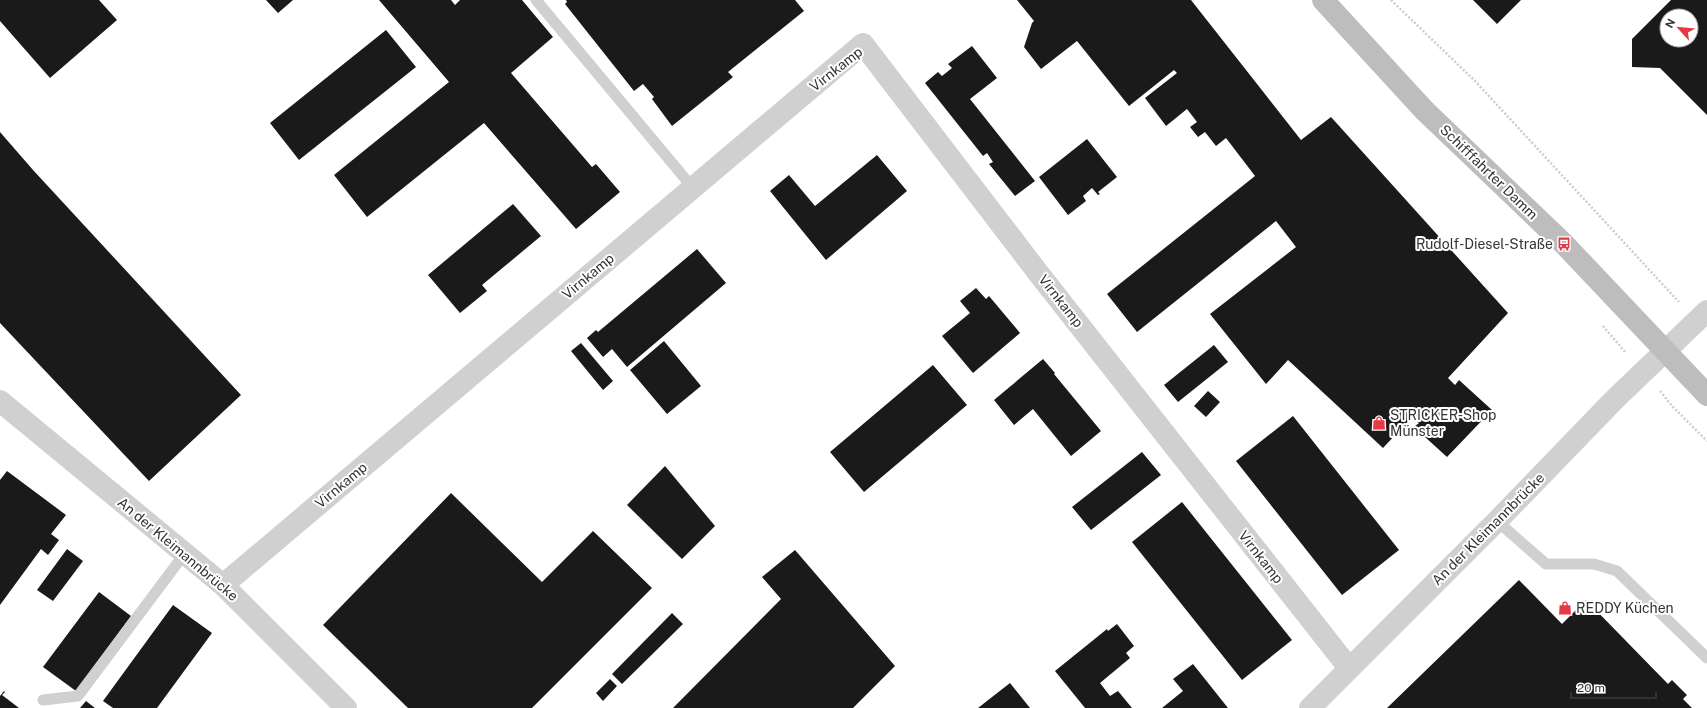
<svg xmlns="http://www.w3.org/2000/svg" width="1707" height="708" viewBox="0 0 1707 708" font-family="'Public Sans',sans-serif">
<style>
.building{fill:#1a1a1a;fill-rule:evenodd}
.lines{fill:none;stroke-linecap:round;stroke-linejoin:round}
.path{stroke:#cdcdcd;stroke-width:2.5;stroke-dasharray:2 2;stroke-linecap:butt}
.lane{stroke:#d0d0d0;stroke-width:11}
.street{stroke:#d0d0d0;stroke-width:22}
.secondary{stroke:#bdbdbd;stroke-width:22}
.labels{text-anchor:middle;stroke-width:4;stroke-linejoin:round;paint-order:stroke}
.street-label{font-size:14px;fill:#333;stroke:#fff}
.poi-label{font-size:14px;fill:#333;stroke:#fff;text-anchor:start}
</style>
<rect width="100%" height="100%" fill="#fff"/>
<!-- building -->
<path class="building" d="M0 0H99L117 20 50 78 0 21Z
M266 0H293L278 13Z
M379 0H451L455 5 460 0H522L553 37 511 73 592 167 596 164 620 192 576 229 484 123 367 217 334 175 449 82Z
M566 0H795L804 11 728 72 733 77 672 126 652 99 654 97 643 84 634 91 565 4 567 2Z
M1017 0H1191L1301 140 1331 117 1508 313 1448 378 1455 385 1459 380 1492 410 1447 457 1414 427 1419 423 1412 417 1383 448 1288 360 1266 384 1210 314 1296 247 1276 221 1137 332 1107 294 1255 176 1226 138 1216 146 1205 132 1198 137 1190 127 1197 122 1187 109 1166 126 1145 98 1177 73 1174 70 1129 106 1077 41 1041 69 1024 47 1032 23 1034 21Z
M1473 0H1521L1497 24Z
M1671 0H1707V115L1660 68 1632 67V39ZM1667 16H1691V40H1667Z
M386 30 416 67 299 160 270 123Z
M972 46 997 78 970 99 1035 181 1015 196 989 164 993 162 987 153 983 156 925 83 938 72 942 76 952 68 948 64Z
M0 132 33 170 241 395 149 481 0 323Z
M1087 139 1117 177 1098 192 1100 194 1098 195 1092 188 1083 196 1086 201 1068 215 1039 177Z
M877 155 907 191 826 260 770 191 789 175 815 206Z
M513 204 541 236 482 285 487 291 460 313 428 275Z
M697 249 726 283 627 367 612 349 603 357 587 338 596 330 598 332Z
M976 288 986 299 989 296 1020 333 973 373 942 336 970 313 960 301Z
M664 341 701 386 667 414 630 370Z
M581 343 613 381 603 390 571 351Z
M1214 345 1228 362 1178 402 1164 385Z
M1043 359 1055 373 1054 374 1101 431 1071 456 1033 409 1014 425 994 400Z
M933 365 967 405 864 492 830 452Z
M1208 391 1220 402 1206 417 1194 406Z
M1293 416 1399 550 1342 595 1236 461Z
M1142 452 1161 475 1091 530 1072 507Z
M665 466 715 526 682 559 627 505Z
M7 471 66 515 51 534 59 540 48 555 41 549 0 605V480Z
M451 493 542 582 593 531 652 588 532 708H408L323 625Z
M1182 502 1292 640 1242 680 1132 542Z
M67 549 83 561 53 601 37 590Z
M795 550 895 666 853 708H673L781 599 762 577Z
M1519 580 1562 624 1586 600 1668 684 1672 680 1687 695 1683 699 1692 708H1387Z
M99 592 131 616 76 691 43 667Z
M173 605 212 633 157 708H113L103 701Z
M672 613 683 624 622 684 612 674Z
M1117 624 1134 646 1126 653 1130 658 1100 683 1110 696 1118 691 1132 708H1085L1055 671 1107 629 1108 631Z
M1193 664 1228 708H1162L1183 691 1173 679Z
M610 679 617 686 603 701 596 693Z
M1010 683 1030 708H978Z
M4 691 5 692 2 695 19 708H0V696Z
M86 701 95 708H80Z"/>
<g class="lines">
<!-- path -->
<path class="path" d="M1391 0 1475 81 1679 302
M1603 326 1626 353
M1660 391 1673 407 1707 441"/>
<!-- lane -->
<path class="lane" d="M536 0 693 188
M1497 521 1546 564H1594L1617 571 1707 658
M43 700 78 696 185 553"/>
<!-- street -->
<path class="street" d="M0 401 223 585 346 708
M223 585 863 44 1039 274 1349 668
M1310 708 1497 521 1615 399 1707 311"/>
<!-- secondary -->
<path class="secondary" d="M1323 0 1424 110 1564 244 1707 395"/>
</g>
<!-- icons -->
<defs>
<g id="bus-bare" transform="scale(1.08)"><path d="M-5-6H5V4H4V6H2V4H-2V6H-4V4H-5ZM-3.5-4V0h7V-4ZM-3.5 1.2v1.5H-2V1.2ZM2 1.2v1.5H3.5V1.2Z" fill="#e63946" stroke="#fff" stroke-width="2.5" paint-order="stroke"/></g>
<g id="shop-bare" transform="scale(1.08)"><path d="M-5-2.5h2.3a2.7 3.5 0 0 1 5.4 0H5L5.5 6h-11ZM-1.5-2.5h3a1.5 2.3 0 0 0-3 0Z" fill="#e63946" stroke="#fff" stroke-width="2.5" paint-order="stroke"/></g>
</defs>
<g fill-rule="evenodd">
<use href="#bus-bare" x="1564" y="244"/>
<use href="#shop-bare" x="1379" y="423"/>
<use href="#shop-bare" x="1565" y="608"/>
</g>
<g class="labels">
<!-- street labels -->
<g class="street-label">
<text transform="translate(836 69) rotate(-38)" y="5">Virnkamp</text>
<text transform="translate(1489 172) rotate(44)" y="5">Schifffahrter Damm</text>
<text transform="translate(588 276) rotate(-40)" y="5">Virnkamp</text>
<text transform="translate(1061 301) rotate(52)" y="5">Virnkamp</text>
<text transform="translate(341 485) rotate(-40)" y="5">Virnkamp</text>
<text transform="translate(1488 529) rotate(-45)" y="5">An der Kleimannbrücke</text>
<text transform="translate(178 549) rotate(40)" y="5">An der Kleimannbrücke</text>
<text transform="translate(1261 557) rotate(52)" y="5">Virnkamp</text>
</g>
<!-- poi labels -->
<g class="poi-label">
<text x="1553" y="249" text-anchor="end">Rudolf-Diesel-Straße</text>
<text x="1390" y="420">STRICKER-Shop<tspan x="1390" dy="16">Münster</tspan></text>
<text x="1576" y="613">REDDY Küchen</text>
</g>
</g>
<!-- north arrow -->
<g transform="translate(1679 28) rotate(297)"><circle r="19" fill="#ffffff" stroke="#adadad"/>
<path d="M0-3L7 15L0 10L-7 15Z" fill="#e63946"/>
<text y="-6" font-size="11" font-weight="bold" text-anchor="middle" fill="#333333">N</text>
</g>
<!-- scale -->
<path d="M1571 692v6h85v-6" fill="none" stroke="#333333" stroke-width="2"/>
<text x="1577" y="692" font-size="12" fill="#333333" stroke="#ffffff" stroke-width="3" paint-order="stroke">20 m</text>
</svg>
